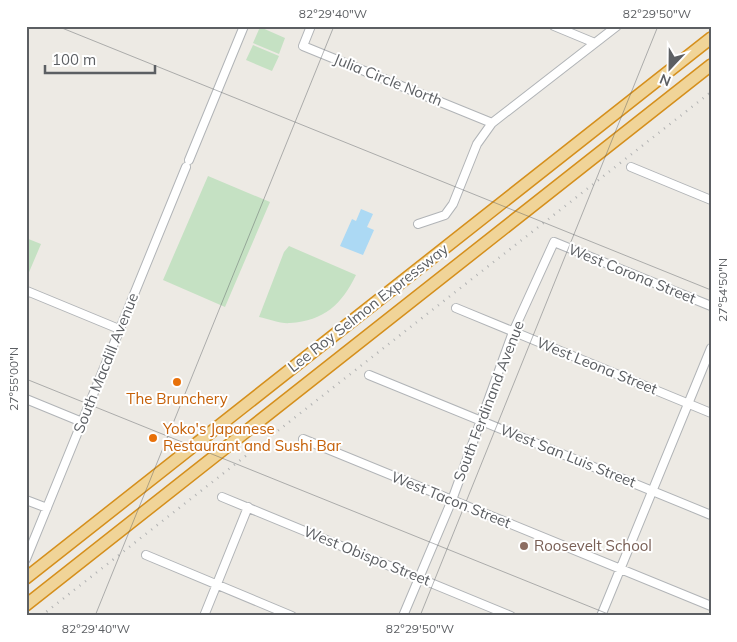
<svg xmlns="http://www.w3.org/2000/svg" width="737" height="642" viewBox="0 0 737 642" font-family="Mulish,sans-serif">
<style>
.green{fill:#c5e1c3}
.water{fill:#acd9f4}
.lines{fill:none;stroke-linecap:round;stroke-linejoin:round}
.minor-casing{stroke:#b1b4b7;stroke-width:10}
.highway-casing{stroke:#d58f1c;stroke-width:14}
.minor{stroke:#fff;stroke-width:8}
.highway{stroke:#f0d498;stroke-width:11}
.rail{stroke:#b2b3b3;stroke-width:2.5;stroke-dasharray:1 6;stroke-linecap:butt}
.ticks{fill:none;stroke:#5c5f63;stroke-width:1;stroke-opacity:0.45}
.food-dot{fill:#e8710a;stroke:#fff;stroke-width:2}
.education-dot{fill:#8d6e63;stroke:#fff;stroke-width:2}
.labels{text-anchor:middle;stroke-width:4;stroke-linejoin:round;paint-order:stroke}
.street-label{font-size:15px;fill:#5c5f63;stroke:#fff}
.food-label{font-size:15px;fill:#c56008;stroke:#fff}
.education-label{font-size:15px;fill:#785e54;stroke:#fff;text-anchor:start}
.neatline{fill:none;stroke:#5c5f63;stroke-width:2}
.ticks-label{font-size:12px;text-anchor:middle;fill:#5c5f63}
</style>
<rect width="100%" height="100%" fill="#edeae4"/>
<!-- green -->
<path class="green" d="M260 27 285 38 279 54 253 43Z
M253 45 279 56 272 71 246 60Z
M208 176 270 202 225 307 163 280Z
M26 238 41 244 27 277H26Z
M289 246 356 275C342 304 324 321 290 323 281 324 269 319 259 317L284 252Z"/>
<!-- water -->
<path class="water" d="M361 209 373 214 367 227 374 230 363 255 340 246 352 219 356 221Z"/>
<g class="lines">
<!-- minor casing -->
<g class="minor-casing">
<path id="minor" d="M311 26 303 46 492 123
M554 26 595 43
M189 160 244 26
M631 167 711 200
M418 224 445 215 453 204 477 144 492 123 617 26
M26 294 27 291 119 329
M456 308 711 413
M369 375 711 515
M26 399 82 422
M303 439 711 606
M222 497 511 616
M26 500 47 508
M146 555 292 616
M26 559 186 167
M204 616 248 507
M403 616 452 500 513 332 554 242 711 306
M601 616 711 348"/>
</g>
<!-- highway casing -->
<g class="highway-casing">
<path id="highway" d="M26 578 711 38
M26 605 711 65"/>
</g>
<!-- minor -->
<use href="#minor" class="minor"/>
<!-- highway -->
<use href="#highway" class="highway"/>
<!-- rail -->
<path class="rail" d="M41 616 711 92"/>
</g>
<!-- ticks -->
<path class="ticks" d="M57 26 711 290M26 379 613 616M95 616 334 26M420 616 658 26"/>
<!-- markers -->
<g class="food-dot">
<circle cx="177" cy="382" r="5"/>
<circle cx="153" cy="438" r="5"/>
</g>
<circle class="education-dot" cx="524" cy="546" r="5"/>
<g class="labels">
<!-- street labels -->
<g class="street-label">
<text transform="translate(388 80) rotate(22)" y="5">Julia Circle North</text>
<text transform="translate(632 274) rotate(22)" y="5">West Corona Street</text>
<text transform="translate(368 308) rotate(-38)" y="5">Lee Roy Selmon Expressway</text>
<text transform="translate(106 363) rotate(-68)" y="5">South Macdill Avenue</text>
<text transform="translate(597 366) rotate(22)" y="5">West Leona Street</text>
<text transform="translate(489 401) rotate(-69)" y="5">South Ferdinand Avenue</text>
<text transform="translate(568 456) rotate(22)" y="5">West San Luis Street</text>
<text transform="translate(451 500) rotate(22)" y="5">West Tacon Street</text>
<text transform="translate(367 556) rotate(22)" y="5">West Obispo Street</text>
</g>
<!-- food labels -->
<g class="food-label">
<text x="177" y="404">The Brunchery</text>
<text x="163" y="434" text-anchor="start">Yoko's Japanese<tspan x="163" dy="17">Restaurant and Sushi Bar</tspan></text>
</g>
<!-- education labels -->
<g class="education-label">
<text x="534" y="551">Roosevelt School</text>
</g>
</g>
<!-- border -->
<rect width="737" height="642" fill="none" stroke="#ffffff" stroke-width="55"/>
<!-- north arrow -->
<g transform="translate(670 68) rotate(202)" stroke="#ffffff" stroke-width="4" paint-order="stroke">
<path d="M0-4L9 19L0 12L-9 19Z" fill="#5c5f63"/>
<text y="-8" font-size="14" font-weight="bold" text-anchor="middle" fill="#5c5f63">N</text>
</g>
<!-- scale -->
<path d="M45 65v8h110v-8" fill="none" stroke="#5c5f63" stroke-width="2.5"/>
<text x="52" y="65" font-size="15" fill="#5c5f63" stroke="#ffffff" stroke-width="4" paint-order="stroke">100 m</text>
<rect x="28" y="28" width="682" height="586" class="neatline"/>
<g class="ticks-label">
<text x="333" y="18">82°29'40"W</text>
<text x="657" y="18">82°29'50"W</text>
<text transform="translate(723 290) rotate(-90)" y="4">27°54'50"N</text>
<text transform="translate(14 379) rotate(-90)" y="4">27°55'00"N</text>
<text x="96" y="633">82°29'40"W</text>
<text x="420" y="633">82°29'50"W</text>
</g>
</svg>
